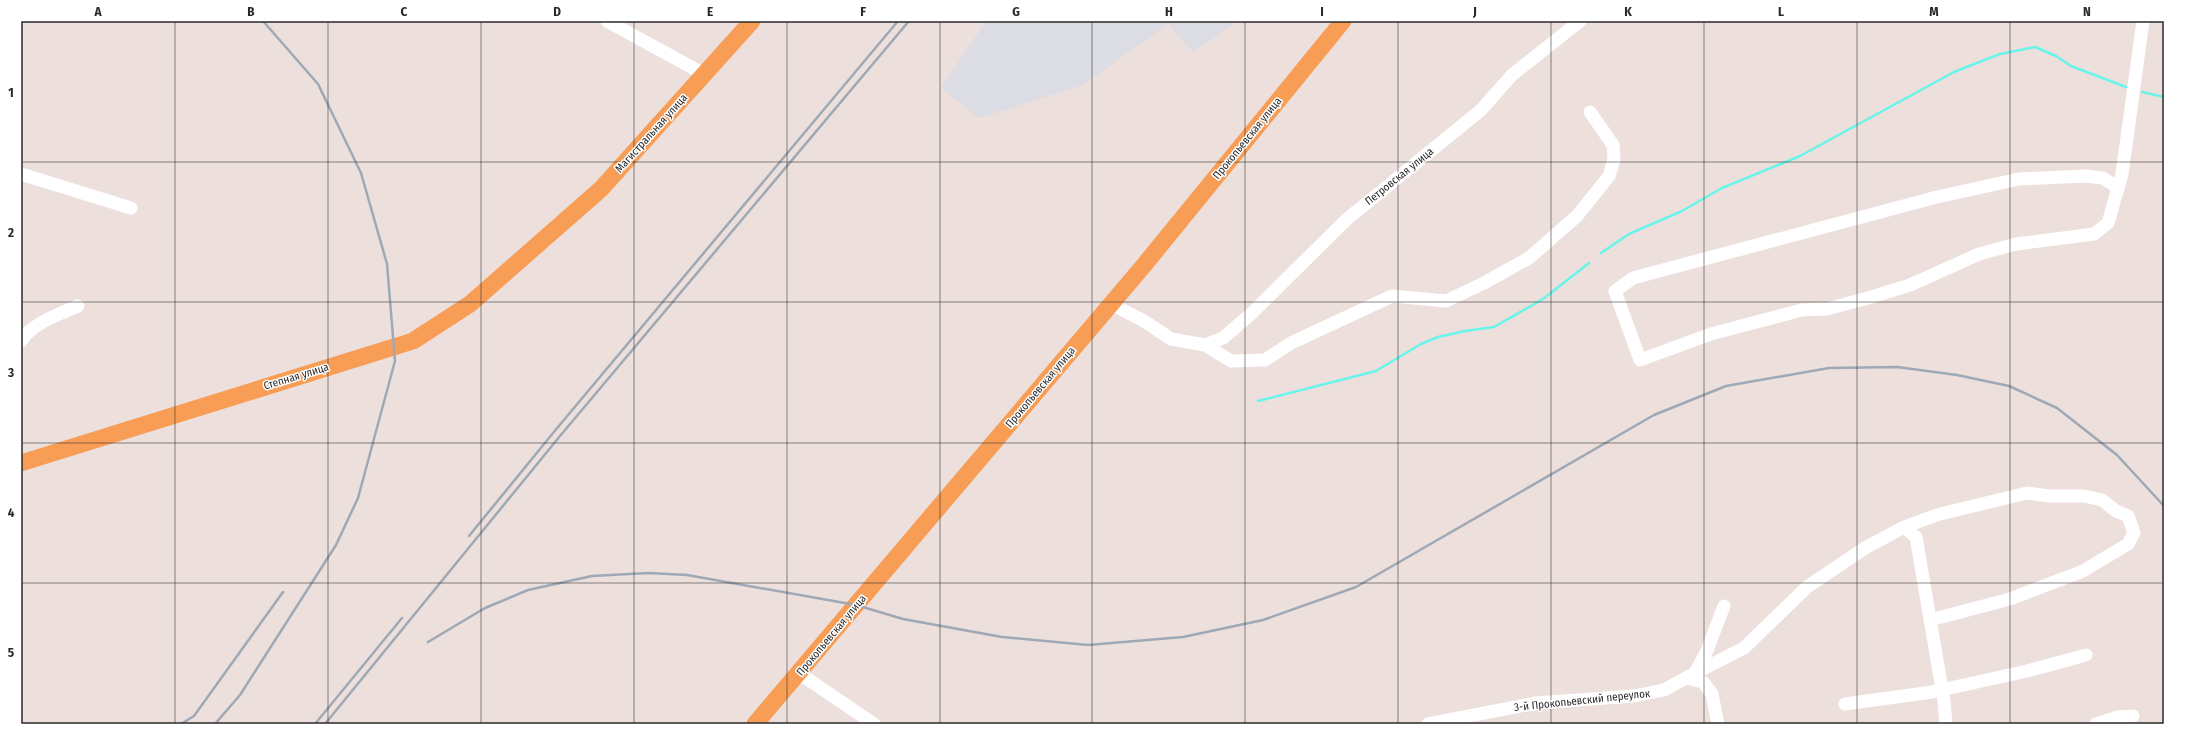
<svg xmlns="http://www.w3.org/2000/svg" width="2185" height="745" viewBox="0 0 2185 745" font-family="'Fira Sans Condensed',sans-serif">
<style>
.industrial{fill:#dcdce5}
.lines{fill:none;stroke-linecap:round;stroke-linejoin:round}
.stream{stroke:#69f4ec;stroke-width:2.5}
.minor{stroke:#fff;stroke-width:13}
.major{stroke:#f79d56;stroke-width:17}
.rail{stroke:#9ea9b5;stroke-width:2.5}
.grid{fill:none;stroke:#2a2a2a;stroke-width:1;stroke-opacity:0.55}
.labels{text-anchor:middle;stroke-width:3;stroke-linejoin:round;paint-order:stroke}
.street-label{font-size:11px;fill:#2a2a2a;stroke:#fff}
.neatline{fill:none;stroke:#2a2a2a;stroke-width:1.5}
.grid-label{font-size:13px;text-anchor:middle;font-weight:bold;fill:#2a2a2a}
</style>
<rect width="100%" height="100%" fill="#eddfdb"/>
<!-- industrial -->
<path class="industrial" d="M986 21H1231L1232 25 1193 52 1168 24 1083 85 979 118 941 88Z"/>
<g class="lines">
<!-- stream -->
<path class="stream" d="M2142 92 2164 97
M1601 253 1629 234 1682 211 1722 188 1800 156 1954 72 2000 54 2035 47 2056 56 2071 66 2126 87
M1258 401 1376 371 1421 344 1438 337 1465 331 1494 327 1543 299 1589 263"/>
<!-- minor -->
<path class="minor" d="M607 21 704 74
M21 174 131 208
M2117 187 2103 178 2085 176 2019 179 1937 197 1633 278 1615 291 1640 360 1711 334 1802 310 1827 309 1868 298 1910 285 1979 254 2016 244 2094 234 2108 223 2122 174 2143 21
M1117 307 1144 321 1171 339 1205 345 1223 338 1252 313 1347 219 1481 110 1512 75 1580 21
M21 341C32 323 60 314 78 306
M1205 345 1231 361 1265 360 1291 343 1392 296 1446 301 1484 283 1529 258 1577 216 1609 176 1614 160 1613 145 1590 112
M1904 527 1940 514 2027 493 2049 496H2084L2102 500 2116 511 2128 516 2134 533 2128 544 2083 571 2010 599 1930 620
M799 673 874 724
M1695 673 1744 648 1807 587 1865 548 1904 527 1916 537 1944 701 1946 724
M1686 678 1703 682 1712 694 1718 724
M1845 704 1932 692 2027 671 2086 655
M1428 724 1536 703 1634 696 1664 690 1695 673 1706 653 1724 606
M2096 724 2118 717 2133 716"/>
<!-- major -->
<path class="major" d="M21 463 413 341 470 304 601 189 752 21
M755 724 1145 264 1343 21"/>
<!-- rail -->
<path class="rail" d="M469 536 553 433 898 21
M428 642 485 608 528 590 592 576 648 573 687 575 856 605 903 619 1002 637 1088 645 1183 637 1263 620 1356 587 1654 415 1726 386 1829 368 1897 367 1957 375 2009 386 2057 408 2117 455 2164 506
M181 724 194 716 283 592
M215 724 240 695 336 545 358 498 395 361 387 264 361 173 318 84 263 21
M315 724 402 618
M325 724 560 436 909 21"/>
</g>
<!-- grid -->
<path class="grid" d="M175 21V724M328 21V724M481 21V724M634 21V724M787 21V724M940 21V724M1092 21V724M1245 21V724M1398 21V724M1551 21V724M1704 21V724M1857 21V724M2010 21V724M21 162H2164M21 302H2164M21 443H2164M21 583H2164"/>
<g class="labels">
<!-- street labels -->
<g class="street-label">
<text transform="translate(651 133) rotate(-48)" y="4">Магистральная улица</text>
<text transform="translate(1247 138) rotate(-51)" y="4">Прокопьевская улица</text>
<text transform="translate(1399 176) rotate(-39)" y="4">Петровская улица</text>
<text transform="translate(296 376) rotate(-17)" y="4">Степная улица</text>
<text transform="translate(1040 387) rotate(-50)" y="4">Прокопьевская улица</text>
<text transform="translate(831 635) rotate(-50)" y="4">Прокопьевская улица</text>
<text transform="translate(1582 700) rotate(-6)" y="4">3-й Прокопьевский переулок</text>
</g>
</g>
<!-- border -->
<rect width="2185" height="745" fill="none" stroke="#ffffff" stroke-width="44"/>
<rect x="22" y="22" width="2141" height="701" class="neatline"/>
<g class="grid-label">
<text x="98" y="16">A</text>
<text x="251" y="16">B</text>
<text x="404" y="16">C</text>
<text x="557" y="16">D</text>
<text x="710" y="16">E</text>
<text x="863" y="16">F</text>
<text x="1016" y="16">G</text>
<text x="1169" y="16">H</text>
<text x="1322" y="16">I</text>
<text x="1475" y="16">J</text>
<text x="1628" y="16">K</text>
<text x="1781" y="16">L</text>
<text x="1934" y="16">M</text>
<text x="2087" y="16">N</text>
<text x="11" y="97">1</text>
<text x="11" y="237">2</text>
<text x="11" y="377">3</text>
<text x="11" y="517">4</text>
<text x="11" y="657">5</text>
</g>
</svg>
